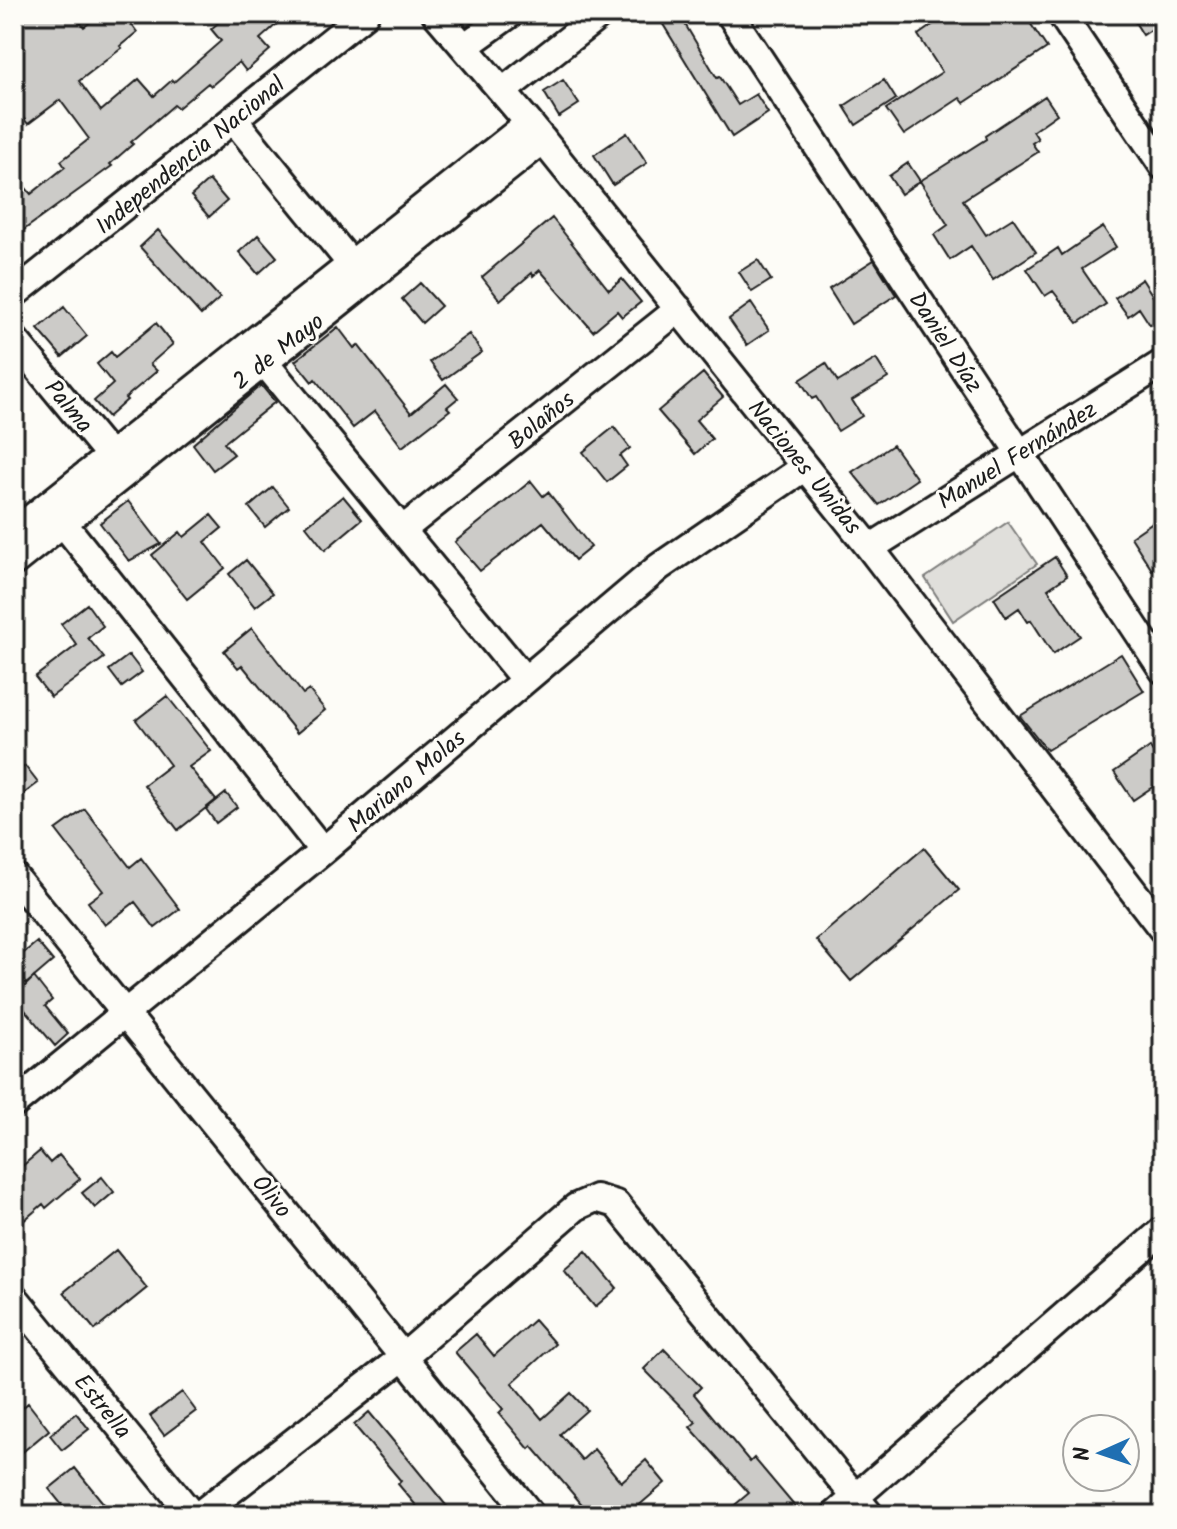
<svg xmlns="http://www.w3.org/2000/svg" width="1177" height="1529" viewBox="0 0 1177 1529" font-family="Kalam,sans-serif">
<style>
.green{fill:#e0dfdb;stroke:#7e7e7c;stroke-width:2}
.building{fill:#cccbc8;stroke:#1c1c1c;stroke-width:2}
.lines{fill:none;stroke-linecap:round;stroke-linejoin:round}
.minor-casing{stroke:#1c1c1c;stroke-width:32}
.minor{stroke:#fdfcf7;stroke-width:26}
.labels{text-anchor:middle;stroke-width:6;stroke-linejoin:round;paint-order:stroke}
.street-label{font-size:24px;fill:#1c1c1c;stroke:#fdfcf7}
</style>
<rect width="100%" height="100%" fill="#fdfcf7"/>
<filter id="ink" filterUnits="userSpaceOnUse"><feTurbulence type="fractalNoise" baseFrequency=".0125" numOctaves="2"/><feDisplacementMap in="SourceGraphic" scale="16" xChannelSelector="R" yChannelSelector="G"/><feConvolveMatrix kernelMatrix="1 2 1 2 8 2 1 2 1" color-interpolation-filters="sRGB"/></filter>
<g filter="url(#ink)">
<!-- green -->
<path class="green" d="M1008 522 1037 564 953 621 925 578Z"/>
<!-- building -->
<path class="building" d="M29 14H73L84 27 101 14H124L137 32 120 46 122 48 79 81 101 111 139 79 154 96 172 80 174 82 221 41 211 29 228 14H288L260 39 270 50 246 71 239 62 211 86 208 83 178 108 174 105 131 142 133 144 110 164 112 166 14 237V196L25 187 31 194 65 167 61 161 89 139 60 100 28 124 14 106V27Z
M673 14H679L717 78 720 77 738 105 756 94 768 113 732 137 661 21Z
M948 14H1024L1047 48 964 103 960 98 904 135 886 109 942 72 918 35Z
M1130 14H1163V22L1143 35Z
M563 80 579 104 559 117 544 92Z
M884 80 896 99 856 125 844 106Z
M1045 96 1057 114 1033 131 1038 139 1032 143 1038 152 963 200 986 235 1013 218 1036 252 993 280 971 246 950 260 934 235 948 225 920 181 986 139 985 136Z
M627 133 647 163 613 185 594 155Z
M908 163 920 181 901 194 889 176Z
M209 180 227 201 209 217 191 196Z
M552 218 609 290 622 279 641 302 622 317 617 311 593 331 540 270 533 276 532 273 500 300 482 277Z
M1103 227 1116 247 1082 269 1106 304 1078 323 1053 291 1045 296 1027 269 1058 248 1062 255Z
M158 230 220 298 201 315 140 247Z
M258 235 277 257 258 274 239 252Z
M758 260 771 280 752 292 739 272Z
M874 260 896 295 851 324 829 289Z
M1142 279 1163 312V317L1150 325 1139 308 1128 316 1115 298Z
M420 283 441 306 422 323 402 299Z
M751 303 769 330 747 345 729 319Z
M64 307 87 336 62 357 38 329Z
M156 323 173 344 150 364 157 371 125 398 127 400 108 417 94 401 113 384 97 364 111 352 115 357Z
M338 327 354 348 358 345 411 413 446 384 458 398 447 407 450 410 402 447 375 411 353 428 315 379 312 382 295 361Z
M469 334 482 352 443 380 430 362Z
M876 359 888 378 852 400 862 416 838 431 816 397 812 399 800 380 826 363 838 382Z
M703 373 723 397 696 420 712 439 695 454 658 411Z
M261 385 275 402 224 443 234 454 213 470 193 444Z
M614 427 630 448 620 456 627 466 607 482 583 452Z
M893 445 917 479 879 505 852 472Z
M531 481 543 496 548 492 591 547 575 560 543 522 480 571 455 542Z
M273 487 289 507 265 527 249 507Z
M343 496 362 519 325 550 306 526Z
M128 501 161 544 129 561 100 523Z
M211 515 222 528 205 542 225 568 187 599 152 555 180 532 184 537Z
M1163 515V562L1152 570 1131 537Z
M1055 557 1067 576 1048 589 1080 636 1053 654 1031 620 1028 622 1019 608 1006 617 994 598Z
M246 560 273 593 255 607 229 574Z
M87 604 103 626 88 638 104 658 51 697 35 677 77 645 61 624Z
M252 628 303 694 309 690 325 710 297 733 242 665 238 668 224 651Z
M1121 654 1144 691 1047 750 1020 716Z
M129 655 142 672 122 687 109 670Z
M167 696 211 751 189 767 216 800 178 830 144 785 170 765 136 720Z
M1150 747 1163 768V780L1133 800 1114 772Z
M25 766 38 783 14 801V774Z
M226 793 237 807 216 823 206 809Z
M85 809 130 867 141 858 180 909 155 928 135 902 105 925 88 902 103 891 56 830Z
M924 848 959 890 851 981 816 940Z
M37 942 53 961 26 984 14 969V961Z
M34 977 52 1000 45 1006 68 1034 55 1046 14 997Z
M40 1151 50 1163 59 1155 80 1179 46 1208 43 1204 14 1229V1173Z
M102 1177 114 1192 95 1208 82 1193Z
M116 1250 147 1288 95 1330 64 1292Z
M586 1251 617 1288 595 1307 564 1270Z
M534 1320 555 1344 512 1383 542 1419 571 1393 587 1410 560 1434 582 1460 594 1449 621 1482 646 1460 665 1483 628 1515H591L532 1446 529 1449 499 1413 503 1409 455 1352 476 1334 494 1356Z
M664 1349 701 1387 694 1394 750 1462 754 1458 802 1515H723L749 1493 690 1427 696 1422 644 1369Z
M182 1392 196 1411 164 1435 150 1416Z
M28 1403 49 1430 14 1459V1415Z
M369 1412 409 1460 454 1515H424L398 1484 401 1481 354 1425Z
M76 1413 89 1429 62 1450 50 1435Z
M75 1468 113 1515H70L49 1489Z"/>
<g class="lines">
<!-- minor casing -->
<g class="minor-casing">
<path id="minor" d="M436 14 529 123 870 548 1163 930
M730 14 1163 670
M1061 14 1163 166
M464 47 510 14
M503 91 601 14
M234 120 361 276
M14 294 365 14
M14 339 121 469
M255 351 525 680
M52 509 323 851
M402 530 679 309
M14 532 529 123
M870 548 1163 363
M14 562 543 140
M14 876 531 1515
M14 1104 323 851 659 567 805 467
M14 1297 192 1515
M199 1515 402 1358 576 1207 596 1198 616 1204 870 1515
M835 1515 1163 1230"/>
</g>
<!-- minor -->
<use href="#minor" class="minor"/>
</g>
</g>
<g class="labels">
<!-- street labels -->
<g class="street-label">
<text transform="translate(190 155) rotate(-39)" y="8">Independencia Nacional</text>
<text transform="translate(946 342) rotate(57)" y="8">Daniel Díaz</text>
<text transform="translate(278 351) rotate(-38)" y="8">2 de Mayo</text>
<text transform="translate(69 406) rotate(50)" y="8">Palma</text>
<text transform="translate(541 420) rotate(-39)" y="8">Bolaños</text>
<text transform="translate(1017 455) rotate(-32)" y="8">Manuel Fernández</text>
<text transform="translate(805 467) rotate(51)" y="8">Naciones Unidas</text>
<text transform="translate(406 781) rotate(-40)" y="8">Mariano Molas</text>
<text transform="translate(272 1196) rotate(51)" y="8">Olivo</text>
<text transform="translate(103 1406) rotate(51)" y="8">Estrella</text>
</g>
</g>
<!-- margin -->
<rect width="1177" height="1529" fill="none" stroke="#fdfcf7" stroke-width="48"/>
<rect x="24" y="24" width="1129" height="1481" fill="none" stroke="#1c1c1c" stroke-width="3" filter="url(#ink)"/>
<!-- north arrow -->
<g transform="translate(1101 1453) rotate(267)"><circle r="38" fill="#fdfcf7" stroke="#a3a29f" stroke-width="2"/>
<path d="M0-6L14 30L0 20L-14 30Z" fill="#1f6fb2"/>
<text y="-12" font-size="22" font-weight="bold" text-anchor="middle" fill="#1c1c1c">N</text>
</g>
</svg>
